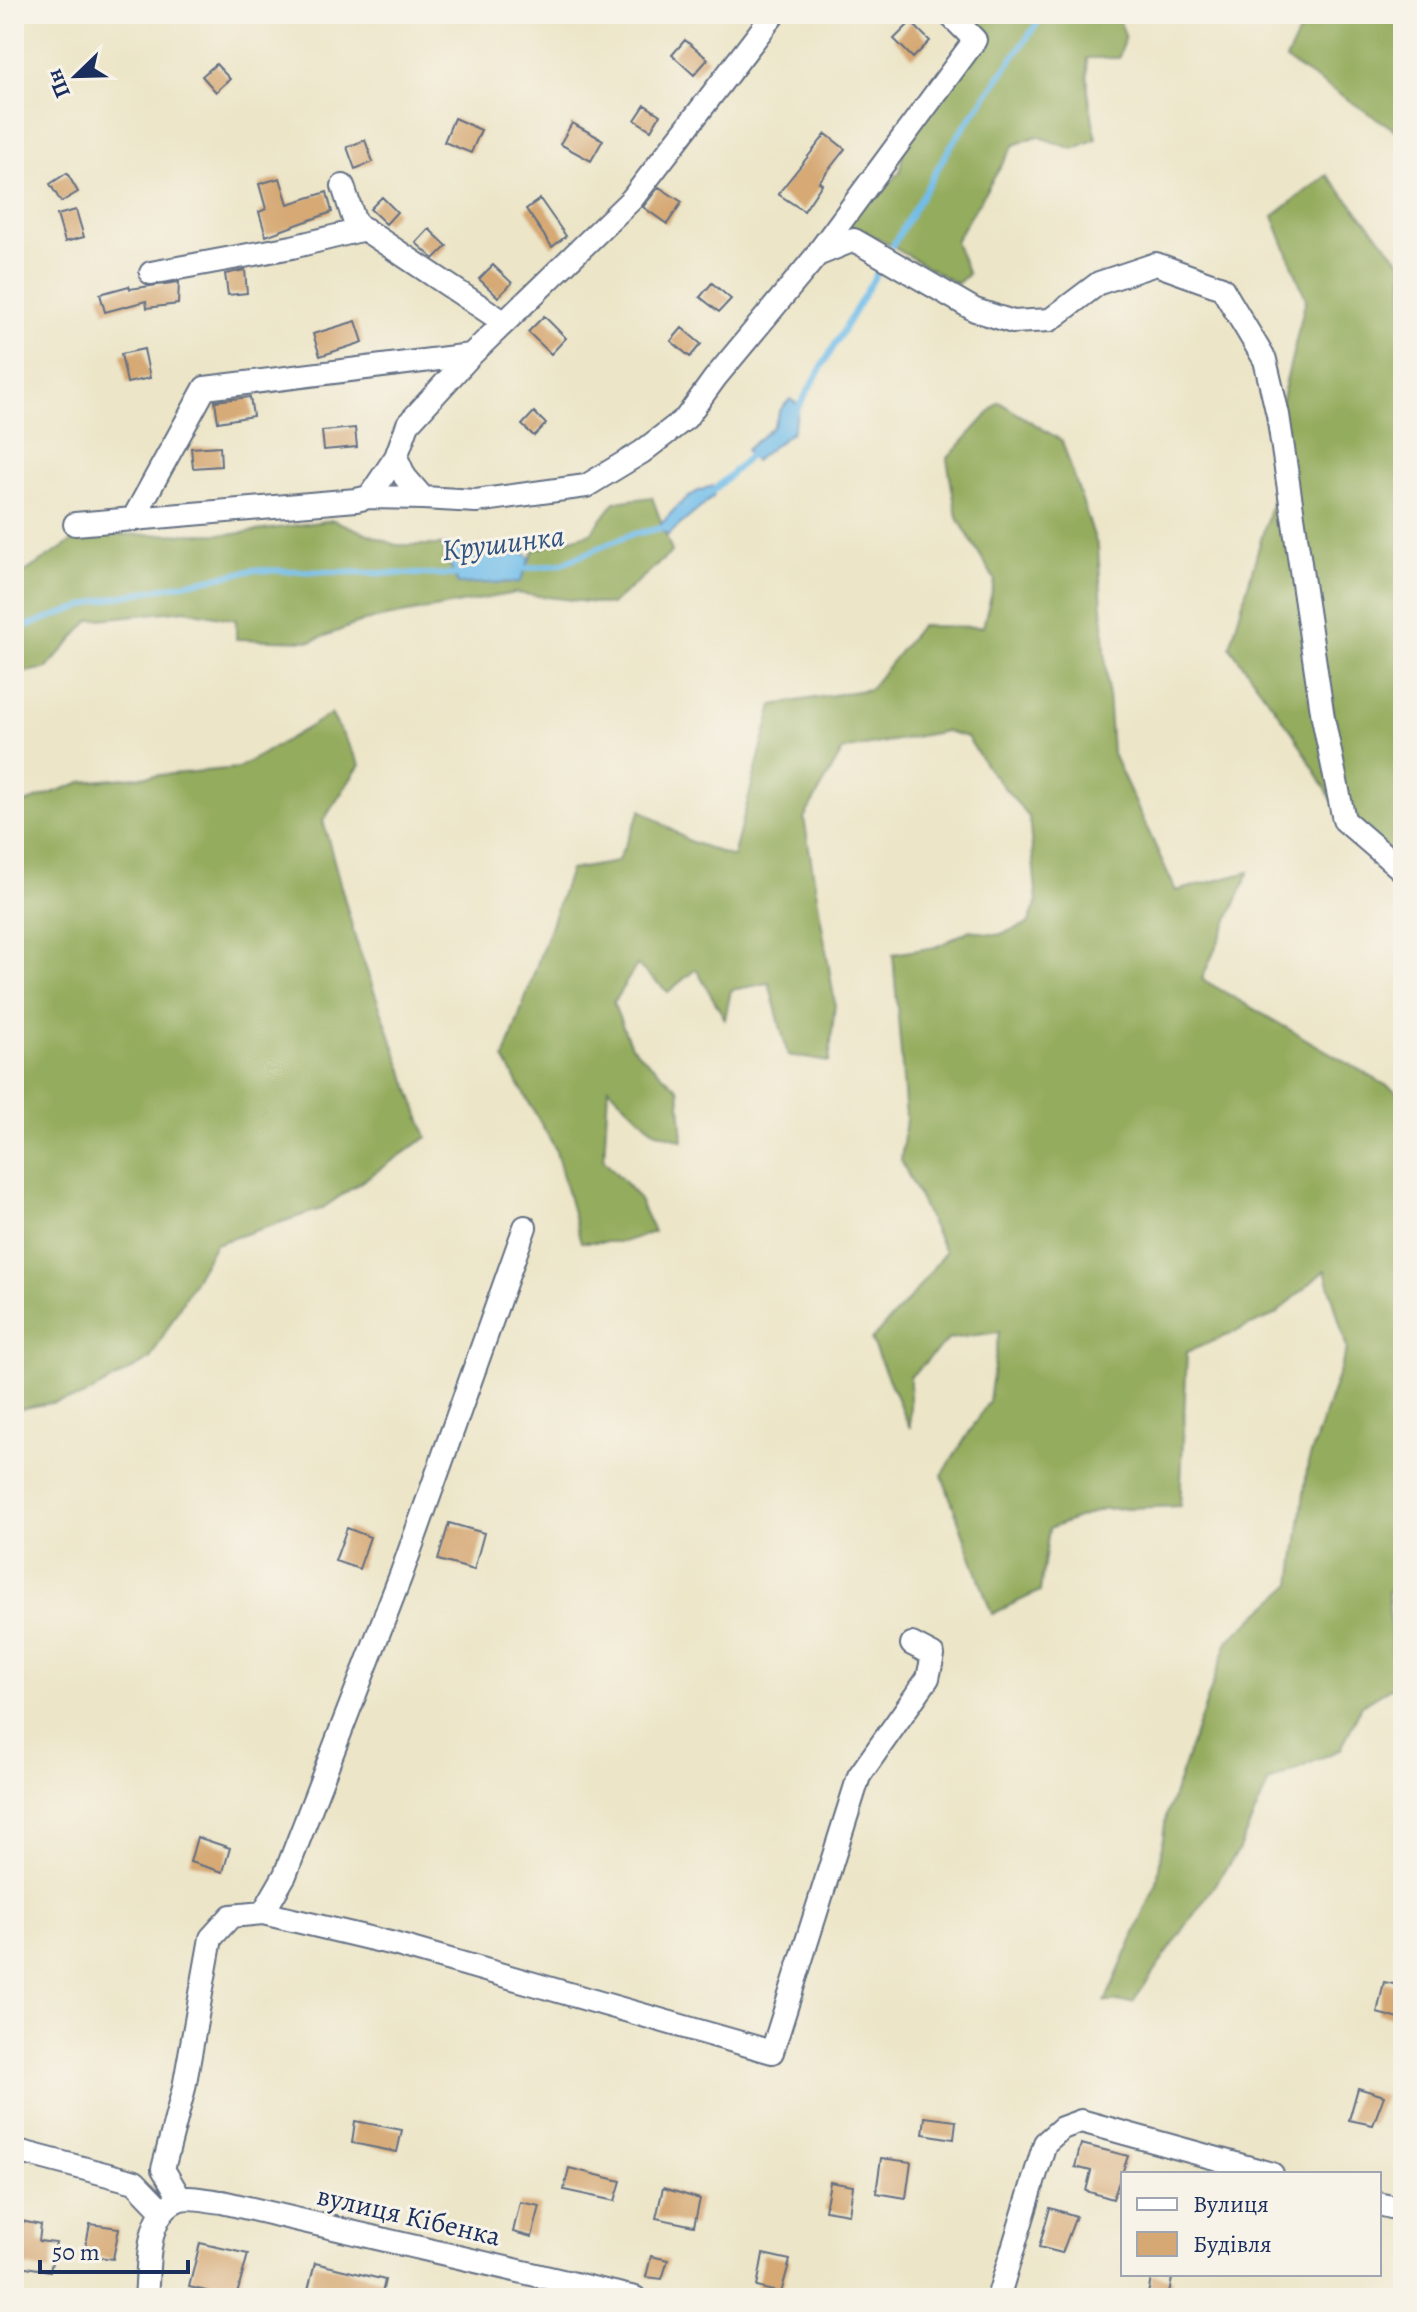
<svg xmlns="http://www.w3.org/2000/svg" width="1417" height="2312" viewBox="0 0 1417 2312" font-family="Alegreya,serif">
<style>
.forest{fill:#94ac5d;stroke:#586e5e;stroke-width:2}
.water{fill:#71bdea;stroke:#4676a4;stroke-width:2}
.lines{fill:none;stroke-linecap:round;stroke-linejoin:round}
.stream{stroke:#71bdea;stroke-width:6}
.building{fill:#d6a974}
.minor-casing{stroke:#646f83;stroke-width:26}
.minor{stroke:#fff;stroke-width:22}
.labels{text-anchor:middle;stroke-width:6;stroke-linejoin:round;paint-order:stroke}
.street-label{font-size:28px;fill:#1b2f5e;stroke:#f7f3e8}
.water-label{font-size:30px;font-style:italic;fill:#305281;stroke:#f7f3e8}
</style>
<rect width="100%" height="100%" fill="#f7f3e8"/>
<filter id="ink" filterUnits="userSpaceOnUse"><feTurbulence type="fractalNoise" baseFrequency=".0125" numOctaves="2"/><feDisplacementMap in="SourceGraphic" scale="16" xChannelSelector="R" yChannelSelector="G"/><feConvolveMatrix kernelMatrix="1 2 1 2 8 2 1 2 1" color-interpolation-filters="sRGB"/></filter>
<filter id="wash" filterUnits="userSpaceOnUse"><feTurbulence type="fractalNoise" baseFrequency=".006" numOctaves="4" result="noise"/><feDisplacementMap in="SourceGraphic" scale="32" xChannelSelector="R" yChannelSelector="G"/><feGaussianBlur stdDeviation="1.8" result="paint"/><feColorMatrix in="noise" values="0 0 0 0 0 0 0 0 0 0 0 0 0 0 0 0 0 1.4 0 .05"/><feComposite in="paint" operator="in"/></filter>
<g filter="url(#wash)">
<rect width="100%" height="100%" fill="#ece5c7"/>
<!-- forest -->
<path class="forest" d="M979 14H1117L1125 35 1119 58H1087L1088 91 1096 139 1073 149 1037 136 1014 145 955 241 968 274 957 284 879 239 849 226 846 209 883 191 900 172 904 141 985 42Z
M1308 14H1403V135L1286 60Z
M1327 175 1403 264V864L1344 820 1293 733 1230 647 1277 484 1278 415 1306 299 1273 216Z
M999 402 1062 441 1098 548 1112 752 1176 891 1249 872 1202 979 1403 1095V1571L1388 1592 1395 1685 1362 1705 1341 1749 1269 1782 1238 1851 1133 2002H1105L1157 1883 1166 1816 1228 1641 1292 1584 1308 1463 1347 1349 1325 1270 1275 1315 1187 1352 1180 1506 1102 1509 1049 1529 1040 1591 992 1614 942 1475 989 1401 999 1332 949 1339 910 1377V1428L871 1340 912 1296 945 1252 901 1160 906 1118 893 954 936 947 970 930 998 935 1028 924 1037 902 1029 817 988 769 967 737 946 731 843 750 804 818 835 1004 829 1062 788 1055 769 983 731 990 725 1019 696 969 668 992 637 965 613 1003 631 1046 679 1090 683 1141 654 1131 608 1087 604 1160 637 1196 654 1232 623 1242H581L555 1148 504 1059 570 870 617 862 641 810 689 841 733 857 773 705 870 689 920 626 983 627 995 580 957 517 947 459Z
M652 497 672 552 611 605 515 593 364 621 312 641 236 639V620L185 610 90 620 47 668 14 674V579L82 535 235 534 333 520 396 545H442L458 584 519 582 534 550 591 533 615 502Z
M331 714 360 765 323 821 356 941 427 1137 321 1209 215 1244 150 1359 82 1397 14 1410V807L82 782 238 768Z"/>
<!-- water -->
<path class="water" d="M790 399 800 406 792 432 754 461 746 450 773 427 781 409Z
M713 486 714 496 668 535 658 528C674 509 689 491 713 486Z
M442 545 524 553 530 558 520 582 458 584Z"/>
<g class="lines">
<!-- stream -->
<path class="stream" d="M893 245 952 144 1044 14
M796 411 877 273
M710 494 754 452
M521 569 561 564 630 535 666 527
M14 630 98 601 254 570 458 575"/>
</g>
<g id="blocks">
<!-- building -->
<path class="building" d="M911 22 930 41 913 58 894 39Z
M685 40 708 59 694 75 672 55Z
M216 64 230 79 216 92 202 76Z
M645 105 660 115 651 130 635 120Z
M454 118 481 130 471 153 444 142Z
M572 123 603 140 591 161 560 144Z
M826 134 845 149 819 182 822 184 804 211 778 194Z
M365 140 373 162 355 169 347 147Z
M67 173 78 192 61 202 50 184Z
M280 178 288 204 327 192 332 212 266 236 259 212 266 209 259 184Z
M659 187 682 202 667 224 643 207Z
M382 197 397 212 386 224 370 209Z
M540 199 566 236 552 247 526 209Z
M76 210 84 237 65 242 57 215Z
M429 229 447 246 434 259 416 243Z
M493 265 512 283 498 297 479 279Z
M245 270 247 293 228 295 225 274Z
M179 282 178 304 147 308 146 301 105 312 100 294 129 286 130 289Z
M712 283 731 299 719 312 700 297Z
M544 316 566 338 551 354 528 332Z
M356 321 363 342 320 356 313 334Z
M682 328 701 344 690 357 671 341Z
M144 349 150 378 127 383 121 354Z
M250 397 253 416 218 422 215 401Z
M534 412 546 424 534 436 522 425Z
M355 428 357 447 324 450 322 431Z
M220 446 221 466 193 468 191 448Z
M449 1523 484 1533 474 1570 438 1560Z
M347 1528 370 1537 359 1569 335 1561Z
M197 1837 230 1848 223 1872 190 1862Z
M1384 1982 1403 1986V2020L1377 2013Z
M1358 2088 1384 2096 1373 2125 1349 2120Z
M925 2117 956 2121 954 2139 923 2134Z
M355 2121 402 2130 397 2152 352 2143Z
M1081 2144 1128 2156 1113 2199 1086 2191 1091 2171 1075 2167Z
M881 2158 911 2162 906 2198 876 2193Z
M569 2168 621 2181 615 2201 564 2190Z
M830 2182 853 2186 849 2214 825 2210Z
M663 2188 700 2199 694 2226 656 2218Z
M520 2202 540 2206 532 2237 513 2232Z
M1050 2208 1076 2216 1062 2253 1039 2247Z
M16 2220 41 2225 39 2241 56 2243 50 2271 14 2265Z
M90 2224 119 2228 113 2259 84 2255Z
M200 2243 248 2254 236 2298 189 2287Z
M763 2254 790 2260 781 2293 757 2287Z
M651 2256 668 2260 662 2279 646 2277Z
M315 2263 385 2280 381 2298H306Z
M1152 2274 1172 2279 1168 2298 1148 2294Z"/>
</g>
</g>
<g filter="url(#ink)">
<use href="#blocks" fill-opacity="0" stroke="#646f83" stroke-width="2"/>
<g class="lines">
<!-- minor casing -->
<g class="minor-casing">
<path id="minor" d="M343 186 355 223 502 321
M817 254 975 40 949 14
M151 273 292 247 365 229
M396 457 408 424 471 355 632 199 774 14
M369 497 423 498
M133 519 205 388 471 355
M75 524 356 500 369 497 396 457 405 477 423 498 476 501 586 486 642 452 686 418 715 378 817 255 854 240 975 310 1013 322 1050 320 1099 283 1156 264 1222 288 1265 360 1278 415 1323 718 1344 820 1403 871
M263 1913 394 1944 772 2052 859 1776 928 1678 933 1655 912 1644
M14 2150 135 2182 162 2210
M180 2198 163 2169 184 2088 211 1938 231 1916 263 1913 285 1875 401 1575 525 1227
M1379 2204 1403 2210
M146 2298C149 2268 145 2213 178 2200 189 2195 209 2201 222 2202L635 2298
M998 2298 1045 2143 1062 2128 1081 2121 1272 2174"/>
</g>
<!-- minor -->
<use href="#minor" class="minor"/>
</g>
</g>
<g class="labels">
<!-- street labels -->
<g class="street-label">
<text transform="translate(409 2215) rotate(13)" y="10">вулиця Кібенка</text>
</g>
<!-- water labels -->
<g class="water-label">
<text transform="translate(503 543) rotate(-7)" y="10">Крушинка</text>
</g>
</g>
<!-- margin -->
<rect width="1417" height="2312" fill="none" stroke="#f7f3e8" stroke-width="48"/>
<!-- legend -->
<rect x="1121" y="2172" width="260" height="104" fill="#f7f3e8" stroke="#9fa5b1" stroke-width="2"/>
<rect x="1137" y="2198" width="40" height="12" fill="#ffffff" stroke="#9fa5b1" stroke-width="2"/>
<text x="1193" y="2212" font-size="24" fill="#1b2f5e">Вулиця</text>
<rect x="1137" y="2232" width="40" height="24" fill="#d6a974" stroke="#9fa5b1" stroke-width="2"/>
<text x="1193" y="2252" font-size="24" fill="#1b2f5e">Будівля</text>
<!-- north arrow -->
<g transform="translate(76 76) rotate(247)" stroke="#f7f3e8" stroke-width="6" paint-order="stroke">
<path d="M0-6L14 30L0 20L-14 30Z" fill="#1b2f5e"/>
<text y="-12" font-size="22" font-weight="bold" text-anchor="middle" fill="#1b2f5e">Пн</text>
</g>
<!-- scale -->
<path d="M40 2260v12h148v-12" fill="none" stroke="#1b2f5e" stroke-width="4"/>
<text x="52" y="2260" font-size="24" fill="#1b2f5e" stroke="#f7f3e8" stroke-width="6" paint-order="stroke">50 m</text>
</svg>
